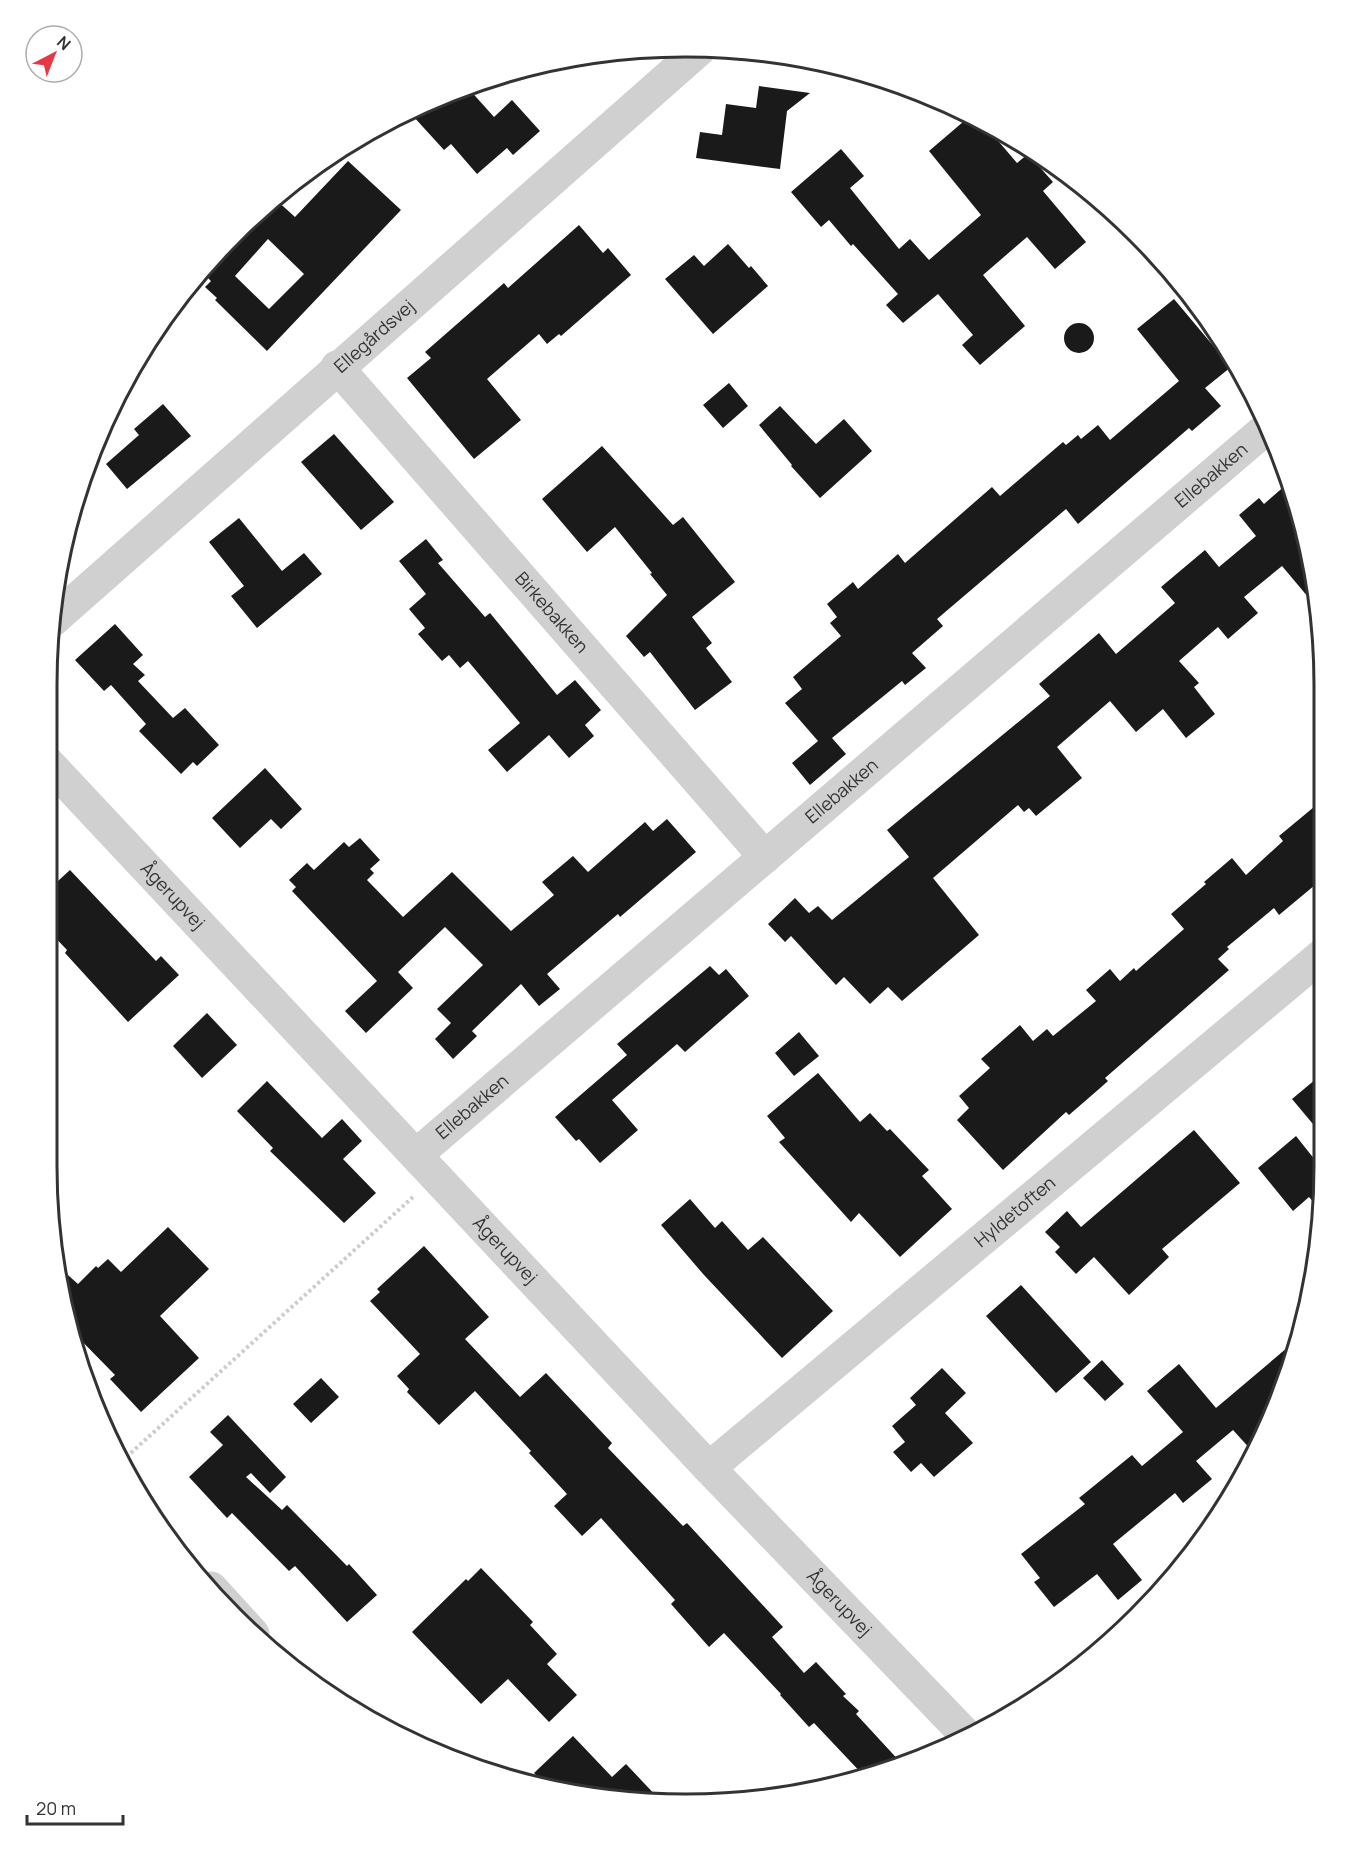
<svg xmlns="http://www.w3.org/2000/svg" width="1371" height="1851" viewBox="0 0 1371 1851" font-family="Manrope,sans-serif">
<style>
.building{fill:#1a1a1a;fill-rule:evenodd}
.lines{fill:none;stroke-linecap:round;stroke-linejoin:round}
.path{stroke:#cdcdcd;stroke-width:4;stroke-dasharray:3 3;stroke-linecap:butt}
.minor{stroke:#d0d0d0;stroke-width:33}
.labels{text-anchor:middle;stroke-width:6;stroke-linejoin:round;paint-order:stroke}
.street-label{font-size:18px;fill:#333;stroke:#fff}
.rim{fill:none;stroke:#333;stroke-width:3}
</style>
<rect width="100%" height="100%" fill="#fff"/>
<!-- building -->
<path class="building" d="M759 86 810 93 787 111 780 169 696 158 700 132 722 135 726 104 756 108Z
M468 88 494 117 512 100 540 131 513 155 507 148 477 174 451 144 444 150 413 116 429 103Z
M970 116 982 122 1017 163 1028 154 1053 182 1043 191 1086 242 1055 269 1027 237 983 275 1025 326 980 365 962 345 973 335 938 294 903 323 886 305 898 294 853 244 851 246 829 220 821 227 791 192 841 149 864 176 850 188 899 249 910 239 929 260 981 215 929 151Z
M348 161 401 210 267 351 215 300 217 298 205 287 211 281 202 272 233 234 274 198 295 217ZM268 239 304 274 269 309 235 276Z
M579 225 603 253 608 248 631 275 561 336 559 334 547 344 539 334 487 379 521 420 474 459 407 378 431 358 425 352 504 283 508 288Z
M728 244 749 268 751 266 768 286 713 334 665 279 694 255 704 266Z
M1174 299 1231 367 1205 388 1221 406 1192 431 1189 428 1078 524 1066 509 937 619 943 626 912 653 926 668 905 685 902 681 832 738 846 754 810 785 792 763 818 741 785 703 802 689 793 677 841 636 830 623 837 617 827 604 853 582 858 589 898 554 905 563 992 487 1000 496 1063 442 1066 445 1078 435 1081 439 1098 425 1110 440 1179 381 1137 329Z
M1064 338a15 15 0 1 1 30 0a15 15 0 1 1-30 0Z
M729 383 748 406 723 428 703 405Z
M163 404 191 436 127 489 106 464 139 435 134 429Z
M780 406 816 444 844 419 872 451 820 498 791 466 792 465 759 425Z
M334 434 394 502 361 530 301 462Z
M602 446 673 525 683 517 735 582 692 617 712 643 706 648 732 682 695 710 650 652 644 657 626 636 667 595 650 574 652 573 615 527 587 552 542 499Z
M1287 484 1319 602V610L1282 566 1244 597 1258 613 1228 639 1218 627 1179 661 1199 683 1194 687 1215 714 1186 738 1163 709 1136 732 1110 701 1057 747 1082 778 1036 816 1029 808 1024 812 1018 805 933 878 979 935 902 1001 888 987 870 1004 844 977 836 985 791 936 785 942 768 924 795 898 809 913 818 906 832 920 909 857 887 830 1050 696 1039 684 1099 633 1116 654 1175 603 1161 587 1205 550 1219 567 1256 536 1239 515 1259 498 1264 504Z
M239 518 282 571 304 553 322 574 257 628 231 596 244 586 209 542Z
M426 539 443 560 438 563 485 617 490 613 557 695 575 680 601 710 585 725 594 736 569 758 549 735 507 772 488 750 520 723 468 661 460 668 449 655 442 661 418 634 425 628 409 609 426 594 399 561Z
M115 624 143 655 133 664 145 675 138 681 173 718 185 708 219 745 197 766 193 762 181 774 139 731 146 724 111 685 104 691 75 660Z
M265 768 302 809 281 829 271 819 240 848 212 818Z
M1320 802 1321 880 1279 915 1274 908 1227 947 1229 949 1218 959 1229 970 1105 1078 1108 1081 1099 1089 1069 1115 1066 1112 1003 1170 957 1120 969 1108 959 1096 990 1068 981 1059 1020 1025 1033 1041 1047 1029 1053 1036 1096 1001 1086 990 1110 969 1120 981 1134 968 1136 971 1184 929 1171 914 1206 884 1204 882 1232 858 1246 875 1283 841 1279 836Z
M667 819 696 852 620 917 618 914 547 974 560 989 539 1006 521 984 472 1031 477 1036 453 1059 435 1039 451 1023 437 1009 483 965 445 927 398 972 413 988 366 1033 345 1011 377 981 292 891 296 887 289 880 307 863 314 870 344 842 349 847 360 838 380 860 370 869 374 873 367 880 403 917 452 872 511 931 554 895 542 882 573 856 588 872 645 822 653 831Z
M70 870 156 961 161 956 179 975 128 1022 65 953 67 950 47 929V891Z
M710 966 719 975 726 969 749 996 685 1052 677 1044 612 1100 638 1130 600 1163 579 1139 576 1141 555 1117 627 1055 617 1044Z
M207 1013 237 1045 202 1078 173 1046Z
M799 1032 819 1056 794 1076 775 1053Z
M818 1073 860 1122 870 1113 887 1131 890 1129 929 1170 922 1176 952 1209 900 1257 859 1213 851 1222 779 1142 785 1138 767 1116Z
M1322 1074V1099L1323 1136 1292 1099Z
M267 1081 322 1138 342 1119 362 1141 343 1159 376 1193 344 1223 270 1151 273 1148 237 1111Z
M1194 1130 1240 1183 1162 1249 1169 1257 1129 1295 1094 1257 1076 1274 1055 1252 1060 1247 1045 1232 1067 1211 1081 1227Z
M1296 1136 1323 1170 1322 1212 1309 1197 1293 1211 1258 1168Z
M690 1199 715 1228 722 1221 748 1250 763 1237 833 1311 782 1358 704 1275 661 1225Z
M168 1227 209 1269 160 1316 199 1358 141 1412 110 1379 115 1375 68 1327 60 1268 78 1284 96 1266 98 1268 108 1259 121 1272Z
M424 1246 489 1317 465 1339 520 1397 546 1373 612 1443 608 1448 683 1526 687 1523 783 1627 772 1637 804 1673 816 1662 846 1694 843 1696 859 1711 856 1714 903 1765 866 1778 814 1723 809 1727 780 1695 781 1694 724 1633 709 1647 671 1604 675 1600 601 1518 582 1536 554 1506 567 1494 529 1453 531 1451 475 1391 439 1425 407 1392 409 1389 397 1376 420 1354 370 1301 380 1292 377 1289Z
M1021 1285 1091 1362 1056 1393 986 1316Z
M1300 1337 1253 1452 1233 1430 1196 1461 1212 1479 1183 1503 1175 1493 1113 1544 1142 1580 1118 1600 1097 1574 1054 1607 1034 1582 1040 1578 1021 1554 1085 1504 1079 1498 1132 1455 1142 1466 1183 1432 1147 1391 1179 1364 1216 1408Z
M1102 1360 1124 1384 1105 1401 1083 1378Z
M942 1368 966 1393 945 1413 973 1443 934 1477 921 1463 911 1472 893 1452 905 1442 892 1426 916 1405 910 1398Z
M321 1378 339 1397 311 1423 293 1404Z
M228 1415 286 1477 270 1493 251 1473 246 1477 282 1510 287 1505 347 1566 349 1564 377 1595 347 1622 295 1566 289 1571 232 1513 227 1518 189 1477 223 1445 210 1432Z
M481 1568 533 1622 530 1625 557 1654 547 1664 577 1695 549 1722 508 1679 481 1704 412 1632 466 1579 468 1581Z
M573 1736 612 1777 626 1764 659 1799 561 1792 549 1788 534 1773Z"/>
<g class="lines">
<!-- path -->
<path class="path" d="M122 1461 413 1197"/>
<!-- minor -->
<g class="minor">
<path id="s1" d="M337 367 765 857"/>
<path id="s2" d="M52 621 699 50"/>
<path id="s3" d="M48 763 709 1468 966 1735"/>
<path id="s4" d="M416 1155 1268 427"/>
<path id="s5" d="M709 1468 1321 956"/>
<path d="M211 1588 253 1634"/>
</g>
</g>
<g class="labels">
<!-- street labels -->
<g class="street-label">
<text dy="6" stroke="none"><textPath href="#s2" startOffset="430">Ellegårdsvej</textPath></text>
<text dy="6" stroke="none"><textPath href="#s4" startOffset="1046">Ellebakken</textPath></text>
<text dy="6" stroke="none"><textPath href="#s1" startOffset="326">Birkebakken</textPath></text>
<text dy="6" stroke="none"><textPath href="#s4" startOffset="560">Ellebakken</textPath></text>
<text dy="6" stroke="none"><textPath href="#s3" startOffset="182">Ågerupvej</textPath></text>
<text dy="6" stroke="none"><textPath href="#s4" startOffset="74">Ellebakken</textPath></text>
<text dy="6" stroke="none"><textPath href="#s5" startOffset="399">Hyldetoften</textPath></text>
<text dy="6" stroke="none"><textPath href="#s3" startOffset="668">Ågerupvej</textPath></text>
<text dy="6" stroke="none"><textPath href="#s3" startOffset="1154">Ågerupvej</textPath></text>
</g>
</g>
<!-- crop -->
<path d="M0 0H1371V1851H0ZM685 57H686A628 628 0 0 1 1314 685V1166A628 628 0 0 1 686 1794H685A628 628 0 0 1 57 1166V685A628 628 0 0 1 685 57Z" fill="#fff" fill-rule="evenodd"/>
<path class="rim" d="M685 57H686A628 628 0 0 1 1314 685V1166A628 628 0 0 1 686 1794H685A628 628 0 0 1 57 1166V685A628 628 0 0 1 685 57Z"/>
<!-- north arrow -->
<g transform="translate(54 54) rotate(42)"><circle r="28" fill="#ffffff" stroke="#adadad" stroke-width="1.5"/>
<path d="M0-4.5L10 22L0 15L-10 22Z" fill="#e63946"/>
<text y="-9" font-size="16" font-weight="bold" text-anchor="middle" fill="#333333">N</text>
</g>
<!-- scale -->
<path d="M27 1815v9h96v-9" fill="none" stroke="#333333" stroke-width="3"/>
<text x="36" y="1815" font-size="18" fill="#333333" stroke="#ffffff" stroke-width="4.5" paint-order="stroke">20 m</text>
</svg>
